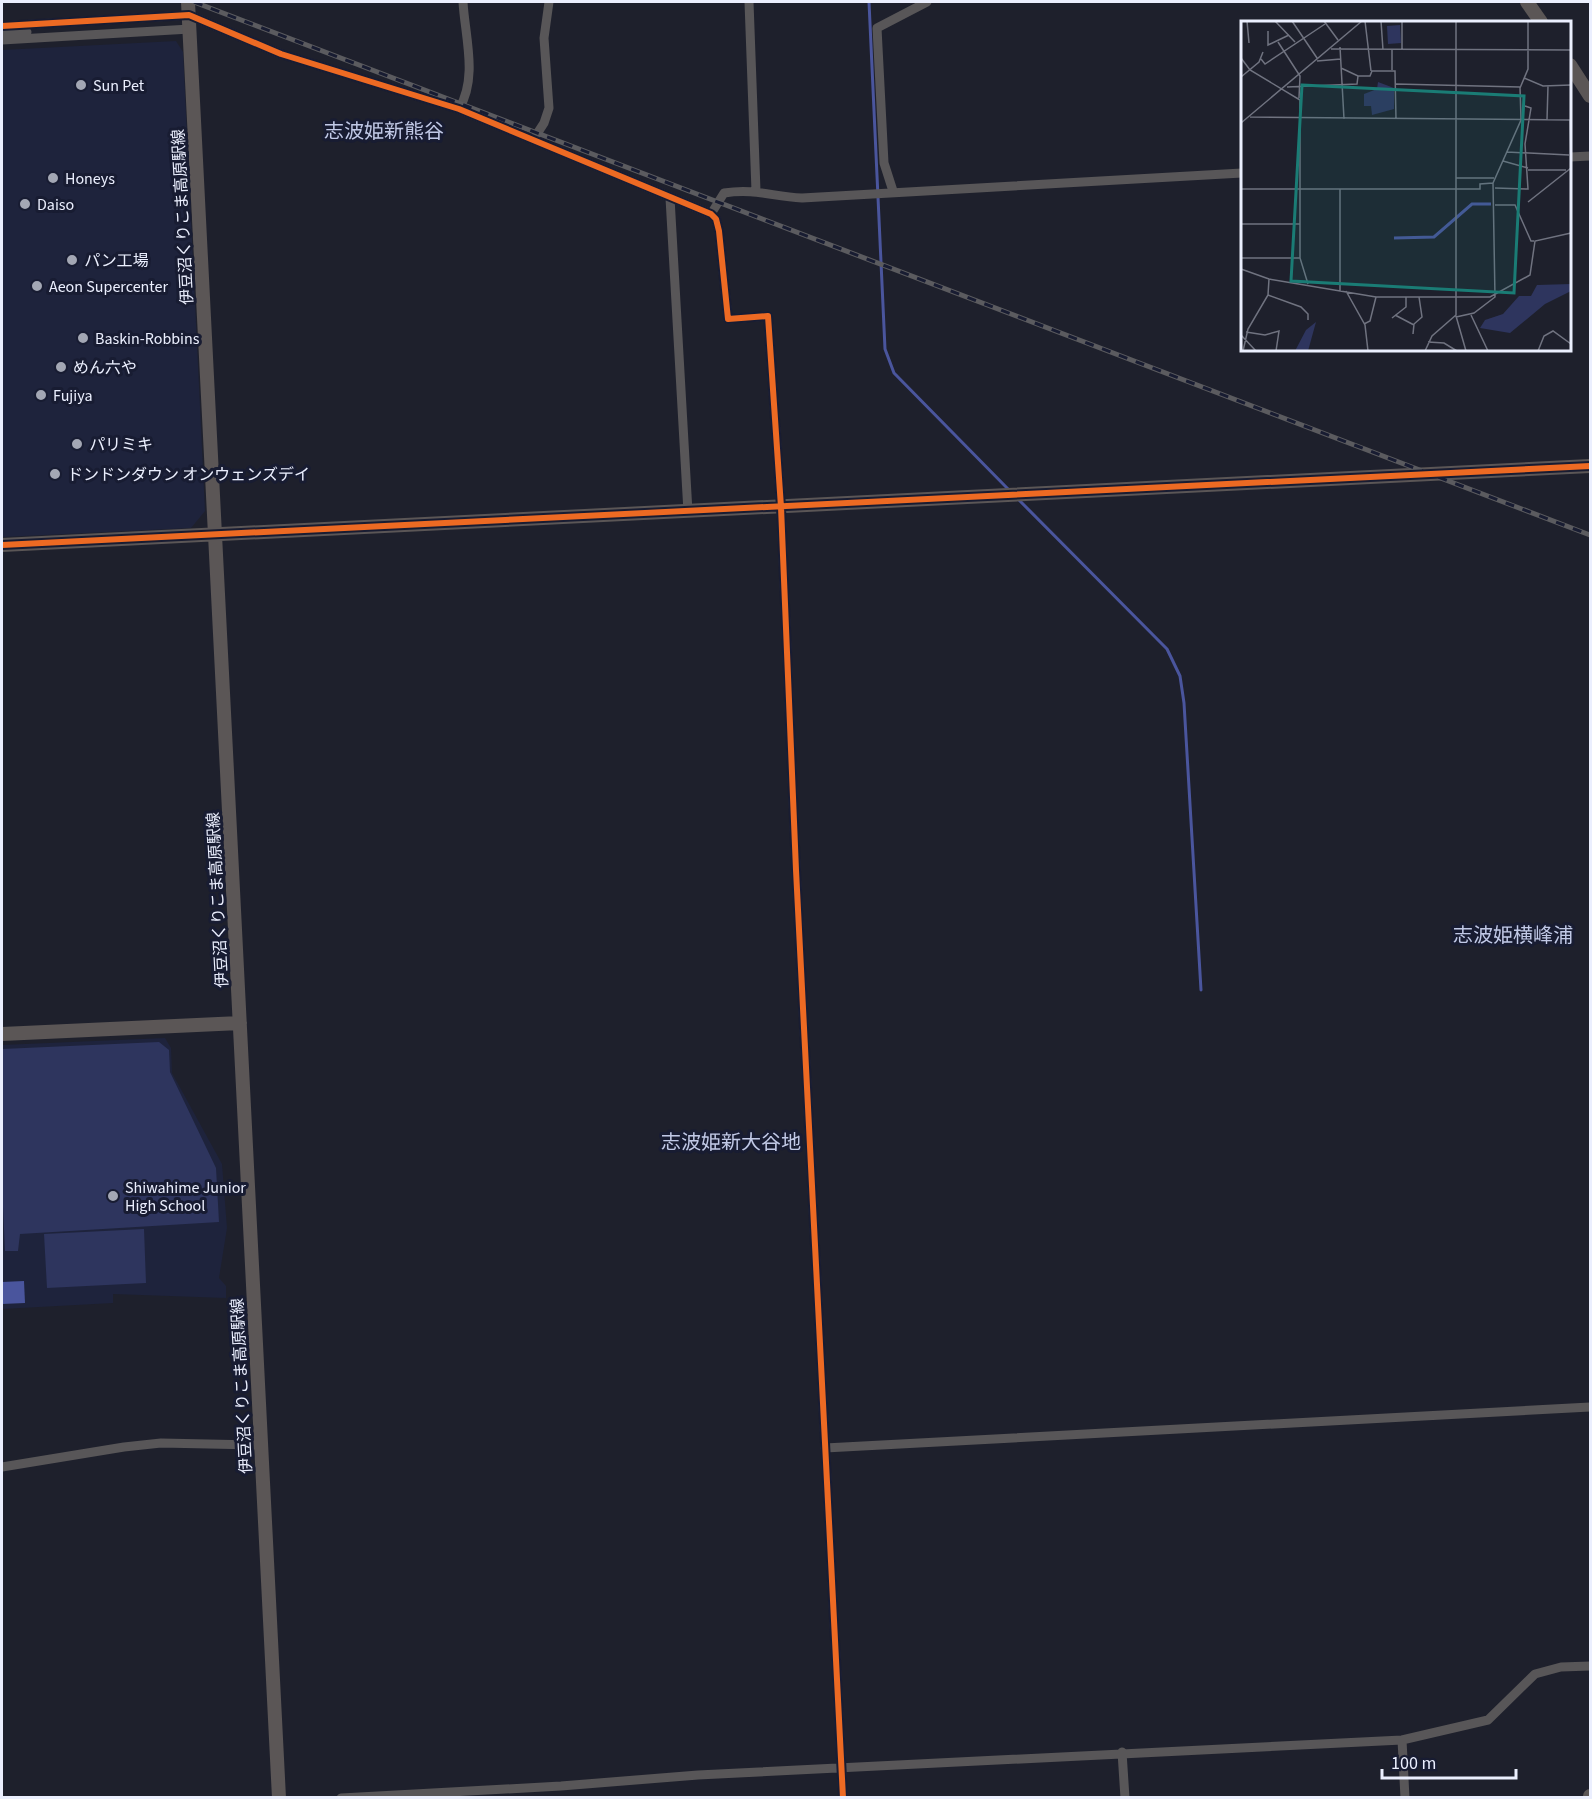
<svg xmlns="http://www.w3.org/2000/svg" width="1592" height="1799" viewBox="0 0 1592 1799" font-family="'Source Sans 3','Noto Sans JP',sans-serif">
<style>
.built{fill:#1e233c}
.green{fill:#2e355e}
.water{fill:#4a559d}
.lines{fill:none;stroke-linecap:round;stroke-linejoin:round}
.stream{stroke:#4a559d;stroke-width:3}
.street{stroke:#585658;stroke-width:9}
.secondary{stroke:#5b5656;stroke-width:14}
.rail-casing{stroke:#5b5b5f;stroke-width:5}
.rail{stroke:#181c32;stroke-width:3;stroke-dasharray:9;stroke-linecap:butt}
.cycleway-casing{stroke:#181c32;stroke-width:10}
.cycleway{stroke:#ed6a23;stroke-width:6}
.poi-dot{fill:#a3a7b4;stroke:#181c32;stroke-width:2}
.labels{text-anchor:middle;stroke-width:6;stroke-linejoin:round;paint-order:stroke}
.poi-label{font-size:16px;fill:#ebeffe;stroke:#181c32;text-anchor:start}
.street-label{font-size:16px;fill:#ebeffe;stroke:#181c32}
.quarter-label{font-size:20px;fill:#c1c9e6;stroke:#181c32}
.inset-river{fill:none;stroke:#4a559d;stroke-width:3}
.inset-road{fill:none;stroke:#707380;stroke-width:1.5}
.view{fill:#1a7c75;fill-opacity:0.15;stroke:#1a7c75;stroke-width:3}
.inset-edge{fill:none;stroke:#ebeffe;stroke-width:3}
</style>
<rect width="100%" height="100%" fill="#1e202c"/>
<!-- built -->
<path class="built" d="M176 41 183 52 205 511 191 528 2 537V50Z
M165 1038 171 1048 172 1073 222 1164 227 1228 219 1278 226 1286V1298L113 1294V1303L2 1309V1045Z"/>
<!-- green -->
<path class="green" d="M159 1042 169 1050 170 1072 216 1168 219 1222 20 1234 18 1251H5L2 1185V1049Z
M144 1229 146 1283 47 1288 44 1234Z"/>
<!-- water -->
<path class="water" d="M24 1281 25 1303 2 1304V1282Z"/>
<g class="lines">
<!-- stream -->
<path class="stream" d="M869 2 885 349 894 373 1009 490
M1018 499 1167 649 1180 676 1184 703 1201 990"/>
<!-- street -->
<path class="street" d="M749 2 756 191
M2 26 189 15 281 54 459 109 711 214 716 219 719 231 728 319 768 316 781 507 796 870 843 1798
M2 33 27 32
M2 40 190 29
M459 109C478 77 465 37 463 2
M533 140 544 123 549 108 544 38 549 2
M1570 157 1590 156
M893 191 884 163 877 28 927 2
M670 198 688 512
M711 214 724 193C756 188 773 197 802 198L1242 173
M825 1448 1590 1407
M2 1467 124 1447 161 1443 261 1445
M1402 1740 1405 1798
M1122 1752 1125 1798
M341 1798 561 1786 698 1775 1402 1740 1488 1720 1535 1674 1561 1667 1590 1666"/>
<!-- secondary -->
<path class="secondary" d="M188 2 279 1798
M1527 2 1541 22
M1570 65 1590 96
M2 545 1590 466
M2 1034 240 1023
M1590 1798V1796"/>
<!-- rail casing -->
<g class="rail-casing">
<path id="rail" d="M194 2 1590 535"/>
</g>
<!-- rail -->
<use href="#rail" class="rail"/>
<!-- cycleway casing -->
<g class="cycleway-casing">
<path id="cycleway" d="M2 26 189 15 281 54 459 109 711 214 716 219 719 231 728 319 768 316 781 507 796 870 843 1798
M2 545 1590 466"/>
</g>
<!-- cycleway -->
<use href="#cycleway" class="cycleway"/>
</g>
<!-- markers -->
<g class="poi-dot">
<circle cx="81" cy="85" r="6"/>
<circle cx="53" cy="178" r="6"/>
<circle cx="25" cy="204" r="6"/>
<circle cx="72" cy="260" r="6"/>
<circle cx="37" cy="286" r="6"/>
<circle cx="83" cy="338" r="6"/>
<circle cx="61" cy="367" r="6"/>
<circle cx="41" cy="395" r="6"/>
<circle cx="77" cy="444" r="6"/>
<circle cx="55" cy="474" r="6"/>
<circle cx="113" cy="1196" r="6"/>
</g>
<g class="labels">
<!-- poi labels -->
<g class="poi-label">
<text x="93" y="91">Sun Pet</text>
<text x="65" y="184">Honeys</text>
<text x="37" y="210">Daiso</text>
<text x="84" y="266">パン工場</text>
<text x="49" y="292">Aeon Supercenter</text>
<text x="95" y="344">Baskin-Robbins</text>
<text x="73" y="373">めん六や</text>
<text x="53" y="401">Fujiya</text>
<text x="89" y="450">パリミキ</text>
<text x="67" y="480">ドンドンダウン オンウェンズデイ</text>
<text x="125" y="1193">Shiwahime Junior<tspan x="125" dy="18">High School</tspan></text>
</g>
<!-- street labels -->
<g class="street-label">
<text transform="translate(182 217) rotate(-93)" y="6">伊豆沼くりこま高原駅線</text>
<text transform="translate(217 900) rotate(-93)" y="6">伊豆沼くりこま高原駅線</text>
<text transform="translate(241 1386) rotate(-93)" y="6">伊豆沼くりこま高原駅線</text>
</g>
<!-- quarter labels -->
<g class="quarter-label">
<text x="384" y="138">志波姫新熊谷</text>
<text x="1513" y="942">志波姫横峰浦</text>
<text x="731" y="1149">志波姫新大谷地</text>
</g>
</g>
<!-- overview -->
<g transform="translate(1241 21)">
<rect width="330" height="330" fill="#1e202c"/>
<path d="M159 4 160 22 147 23 146 5ZM137 61 153 67V88L131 94 130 85H123V73L136 68ZM330 263V270L304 283 269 312 239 307 244 299 262 293 278 275H290L296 264ZM75 301 67 330H54L65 309Z" fill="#2e355e"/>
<path class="inset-river" d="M153 217 193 216 231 183H250"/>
<path class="inset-road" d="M6 0 8 22M34 0 54 21M51 0 76 37M83 0 97 19M124 0 130 50M140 0 142 29M27 10V24L48 14M37 21 59 55 58 77M99 26 103 98M90 28 330 29M161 28V0M0 37 9 49 59 79V237L67 263M20 38 24 43 84 3M76 40 100 38M100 47 117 55H129L131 50H154L155 98M151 49V29M0 56 18 41 22 31M283 57 302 65 330 64M155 63 279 66M46 66 116 63 117 55M279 67 287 48V0M9 96 330 99M306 99 307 65M329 99 330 152M0 102 121 0M266 131 328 134M262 140 287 147M287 149H325M215 157H253M254 167 287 168 284 123 290 87 284 85M0 168H239V163L252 162 280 99 279 66M99 168V270M287 181 330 147M254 184H274L290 220H293M0 203H59M0 237H59M0 248 28 258 135 276H249L289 254 294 220 330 212M105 270 124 304 127 330M27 274 60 286 67 293V299M154 294 173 304M230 294 247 330M215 295 225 330M215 296 233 292 254 276 252 162M151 297 165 286V276M123 303 129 300 135 276M5 311 24 314 38 310 35 330M172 313 173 303 181 296 178 276M0 314 15 330M187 321 203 322 216 330M2 330 7 308 27 274 28 258M184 330 191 315 215 294V0M297 330 303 315 312 310 330 323"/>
<path class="view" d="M61 64 283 75 273 272 50 260Z"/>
<rect width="330" height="330" class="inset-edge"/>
</g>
<!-- border -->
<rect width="1592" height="1799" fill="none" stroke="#ebeffe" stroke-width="6"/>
<!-- scale -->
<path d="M1382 1769v9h134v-9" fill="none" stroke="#ebeffe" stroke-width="3"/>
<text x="1391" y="1769" font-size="18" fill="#ebeffe" stroke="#181c32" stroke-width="4.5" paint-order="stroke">100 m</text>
</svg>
